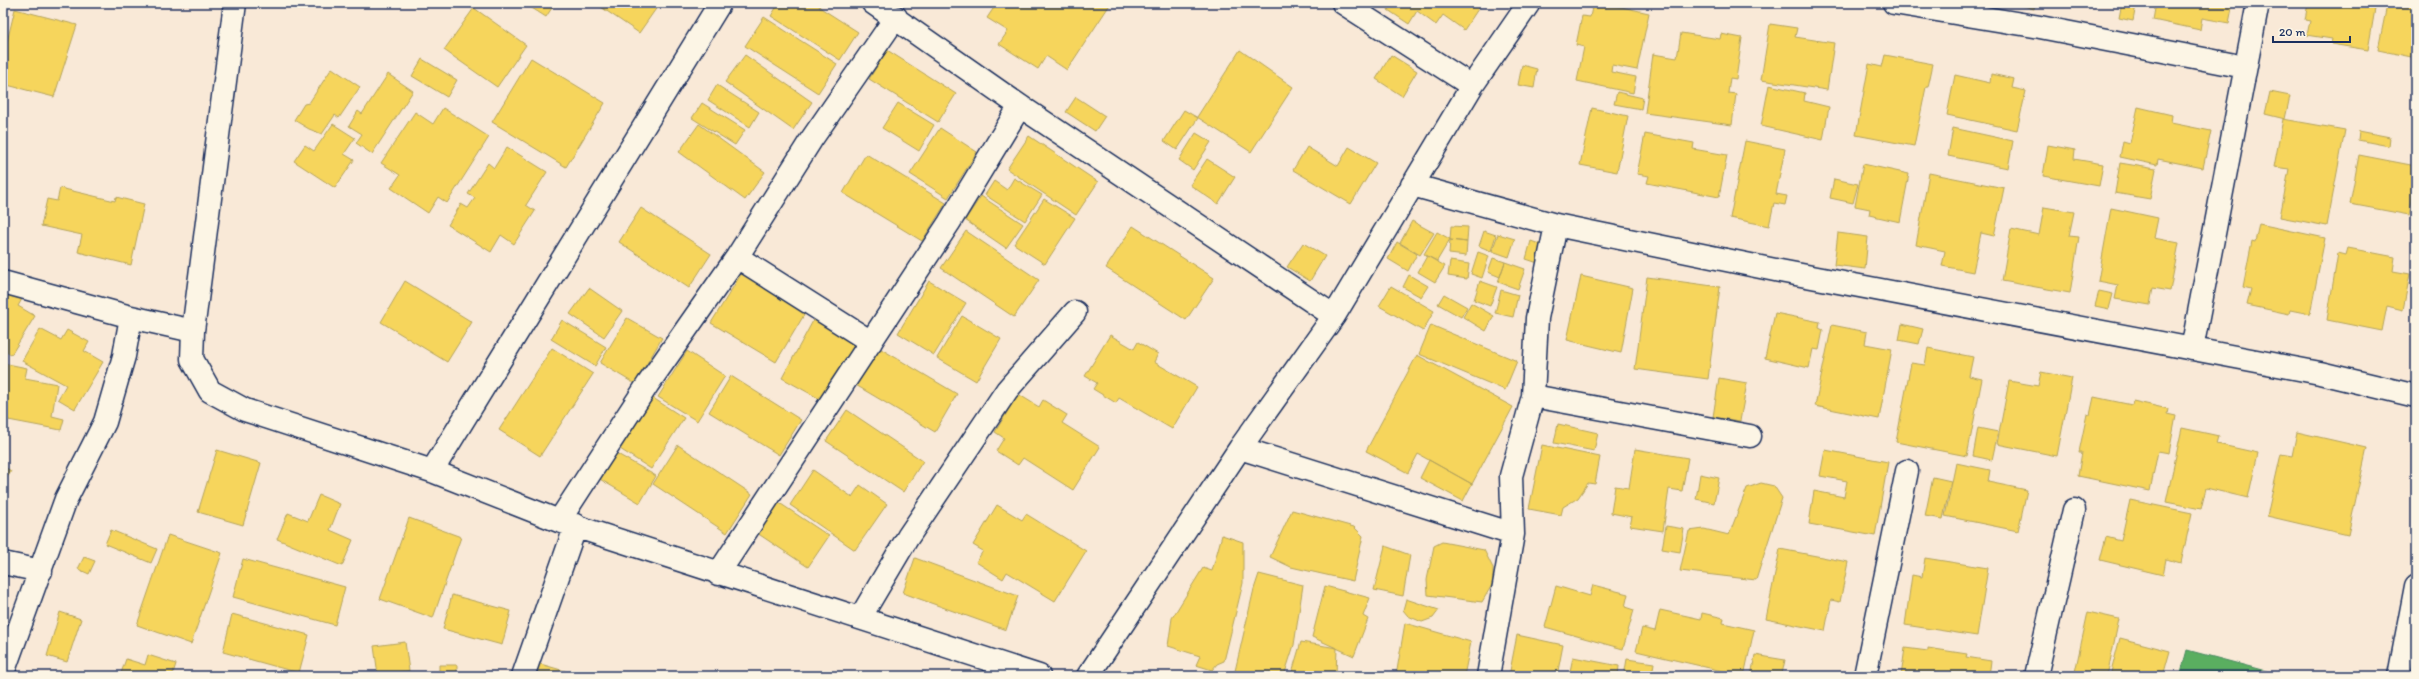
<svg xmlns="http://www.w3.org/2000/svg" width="2419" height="679" viewBox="0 0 2419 679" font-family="Itim,sans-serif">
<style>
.homes{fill:#f6d55c;stroke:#b4a35d}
.public{fill:#5aae61;stroke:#478860}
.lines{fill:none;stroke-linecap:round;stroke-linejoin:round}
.street-casing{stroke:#1b2f5e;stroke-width:25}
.secondary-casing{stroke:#1b2f5e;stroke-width:25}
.street{stroke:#fcf5e5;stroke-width:22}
.secondary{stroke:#fcf5e5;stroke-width:22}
</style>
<rect width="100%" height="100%" fill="#f9e9d7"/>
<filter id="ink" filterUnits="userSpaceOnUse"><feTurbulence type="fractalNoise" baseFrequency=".025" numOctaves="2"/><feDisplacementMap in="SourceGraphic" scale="8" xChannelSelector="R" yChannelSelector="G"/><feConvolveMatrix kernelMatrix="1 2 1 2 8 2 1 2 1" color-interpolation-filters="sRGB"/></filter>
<g filter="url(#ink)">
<!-- homes -->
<path class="homes" d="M524 3H555L546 17Z
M595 3H660L639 33Z
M779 3H821L819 7 858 32 840 60 771 16Z
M997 3H1111L1067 70 1046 56 1038 69 999 44 1008 31 987 18Z
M1392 3H1482L1464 30 1443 15 1436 25 1417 11 1409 24 1388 10Z
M1593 3H1603L1649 13 1637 70 1612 65 1611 72 1636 77 1633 93 1577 81 1584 47 1576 45 1582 16 1590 17Z
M2014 3H2035L2034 9Z
M2122 3 2136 5 2133 21 2119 18Z
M2156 3H2233L2229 23 2202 18 2200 30 2153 20Z
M2308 3H2376L2368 50 2331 44 2332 39 2307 35 2310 21 2305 20Z
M2402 3H2416V58L2378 50 2387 5 2402 8Z
M474 8 526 45 497 87 444 50Z
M15 9 77 25 54 97 3 84V58Z
M764 17 837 64 818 93 745 46Z
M1770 24 1797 28 1795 37 1834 43 1827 90 1761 80Z
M1681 33 1720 39 1721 34 1742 38 1736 79 1730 78 1728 93 1736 94 1732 125 1645 113 1653 54 1677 58Z
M887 50 956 94 938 122 869 79Z
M1240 50 1293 87 1251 152 1197 117Z
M745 55 812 102 793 130 725 82Z
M1391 55 1417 71 1402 96 1376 79Z
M1885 55 1933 64 1928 87H1926L1914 146 1856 135 1869 64 1882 67Z
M531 58 605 103 566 167 492 122Z
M422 59 457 80 447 97 412 76Z
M1522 65 1537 69 1534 88 1518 85Z
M332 68 360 87 339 118 335 115 322 134 309 129 294 120 304 104 309 103Z
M388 74 413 91 372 154 356 143 362 134 349 126 358 111 362 114Z
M1991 74 2014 79 2012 88 2026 91 2017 130 1947 115 1955 75 1990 83Z
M717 85 759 112 750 127 708 100Z
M1769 85 1805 93 1804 101 1829 107 1823 140 1761 126Z
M1617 92 1643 98 1641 109 1614 104Z
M2270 92 2290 96 2285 119 2265 114Z
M1076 97 1105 116 1095 131 1066 112Z
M702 103 745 130 735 145 692 118Z
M898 103 934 125 919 151 882 128Z
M2138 107 2172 115 2171 123 2211 131 2203 168 2158 159 2157 165 2120 157 2123 141 2130 143Z
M443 108 489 137 447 203 438 197 428 213 391 188 400 175 381 163 415 112 433 124Z
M1592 108 1628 116 1617 172 1580 165Z
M1184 110 1198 118 1177 150 1164 141Z
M2283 119 2345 130 2327 226 2280 217 2289 169 2274 167Z
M333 124 355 138 344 154 354 160 335 188 294 161 305 145 314 151Z
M699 124 765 172 745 200 679 152Z
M940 128 977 152 948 198 910 174Z
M1953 128 2013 141 2008 168 1948 156Z
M2359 131 2390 137 2389 146 2358 140Z
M1196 133 1211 142 1193 170 1179 160Z
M1645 134 1694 143 1693 149 1727 155 1719 197 1647 183 1649 176 1637 174Z
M1029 136 1098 182 1076 215 1007 169Z
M1745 141 1785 149 1776 194 1787 196 1785 205 1774 203 1769 226 1730 218Z
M2048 145 2075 150 2074 159 2103 164 2099 186 2043 176Z
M507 147 547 172 526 205 535 211 514 244 501 235 491 252 448 225 461 204 468 208 475 198 468 194 488 163 494 168Z
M1307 147 1338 166 1349 147 1376 163 1351 204 1293 170Z
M866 154 946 203 922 241 843 193Z
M2359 155 2416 166V181L2409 215 2350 204Z
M1207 159 1235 177 1218 204 1190 185Z
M2120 163 2156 169 2150 199 2115 193Z
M1863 164 1909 174 1900 222 1869 215 1870 209 1855 206Z
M1929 173 2004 188 1994 236 1981 233 1973 272 1942 266 1945 251 1916 245Z
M1014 178 1042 195 1025 221 985 195 994 181 1007 190Z
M1834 179 1858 184 1853 203 1830 198Z
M60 188 115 201 116 197 144 204 131 265 78 252 82 235 41 226 47 199 57 201Z
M981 196 1023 224 1006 248 965 220Z
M1044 199 1075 218 1045 264 1014 244Z
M2044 207 2074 212 2069 236 2079 237 2070 293 2002 281 2011 229 2039 235Z
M641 208 711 254 689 288 619 242Z
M2111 208 2158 218 2154 238 2179 243 2170 291 2153 288 2150 305 2115 299 2118 285 2098 281Z
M1412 221 1434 233 1420 255 1400 243Z
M2259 224 2325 238 2310 314 2290 310 2289 314 2247 305 2251 289 2243 287 2252 241 2255 242Z
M1133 226 1214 278 1186 320 1106 268Z
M1451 226 1468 227 1467 242 1450 240Z
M966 231 1039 280 1014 317 941 268Z
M1484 231 1496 235 1491 251 1479 246Z
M1437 232 1450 239 1437 261 1424 254Z
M1838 233 1868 237 1865 269 1834 265Z
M1498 234 1515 239 1509 257 1492 251Z
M1450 240 1467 242 1466 256 1449 254Z
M1531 241 1545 246 1538 263 1526 259Z
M1397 242 1417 254 1408 271 1388 259Z
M1303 243 1325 256 1310 281 1287 267Z
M2348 248 2395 257 2393 271 2410 274 2403 310 2387 306 2382 331 2327 320 2338 253 2346 255Z
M1478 252 1489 256 1482 278 1471 274Z
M1427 256 1445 266 1435 282 1418 272Z
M1493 258 1505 262 1500 277 1488 272Z
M1450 261 1469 264 1467 279 1448 276Z
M1505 262 1525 269 1518 289 1498 282Z
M743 271 807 310 776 362 711 323Z
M1409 275 1428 286 1421 297 1403 287Z
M1581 276 1633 288 1621 353 1567 340Z
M1647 277 1720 287 1708 379 1635 369Z
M405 281 472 322 447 362 381 322Z
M929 281 966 303 934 355 898 333Z
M1480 281 1497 287 1490 306 1474 300Z
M1391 286 1434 311 1423 331 1379 306Z
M589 288 622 311 604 337 570 314Z
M6 289 22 299 18 306 35 316 11 355 3 350V294Z
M1501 290 1518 295 1513 317 1495 313Z
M2099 291 2113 294 2109 309 2095 306Z
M1444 294 1467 307 1461 317 1438 304Z
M1471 303 1494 316 1486 331 1463 317Z
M1775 313 1820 322 1819 328 1823 330 1819 350 1813 349 1809 368 1765 358Z
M962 316 1001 339 976 381 937 358Z
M627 318 662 338 635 384 600 363Z
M814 319 859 343 827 403 782 378Z
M562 320 606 347 595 366 551 339Z
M1902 324 1923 329 1919 344 1899 340Z
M1431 325 1517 361 1505 390 1419 354Z
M1832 325 1867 332 1865 344 1892 349 1879 419 1815 406Z
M40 329 61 340 67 330 89 342 84 351 103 362 75 409 58 399 66 385 22 361Z
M1110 335 1134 349 1138 342 1158 354 1154 362 1197 387 1172 429 1119 398 1116 403 1093 389 1097 383 1085 376Z
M876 346 957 394 935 432 854 384Z
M552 348 593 374 540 456 499 430Z
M1928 348 1973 357 1969 376 1982 379 1967 456 1896 442 1911 363 1925 365Z
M687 351 725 376 697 421 658 397Z
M1417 355 1513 407 1472 484 1418 454 1408 473 1366 451Z
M3 363 27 368 25 378 57 384 52 416 64 419 61 430 3 419Z
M2041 372 2072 378 2057 456 1997 444 2009 381 2038 386Z
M731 376 801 420 779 455 709 412Z
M1719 378 1747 383 1740 421 1713 417Z
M1018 394 1039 407 1043 400 1067 415 1062 423 1100 447 1073 490 1023 458 1018 465 996 451 1004 438 995 432Z
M2094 397 2132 405 2133 401 2168 409 2167 414 2176 416 2169 453 2158 451 2150 491 2078 476 2082 452H2079L2087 414 2090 415Z
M653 398 684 418 651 469 620 449Z
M847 410 923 461 903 492 826 441Z
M1558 424 1598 433 1594 451 1554 443Z
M1978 428 1998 432 1992 460 1973 456Z
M2182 428 2219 436 2217 444 2258 453 2248 498 2206 488 2201 509 2166 502Z
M2297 432 2367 448 2348 535 2267 516 2281 454 2292 456Z
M678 445 752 494 727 533 653 484Z
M1542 445 1600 457 1595 484 1588 483 1578 498 1563 507 1561 515 1529 509Z
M1635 449 1688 458 1682 491 1669 489 1663 531 1630 526 1632 517 1611 513 1615 486 1629 488Z
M217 450 261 463 243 525 198 512Z
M1825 450 1888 462 1875 536 1809 524 1814 491 1844 497 1847 481 1820 476Z
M614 452 656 476 640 503 598 478Z
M1429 460 1472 484 1463 501 1420 478Z
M1956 463 1990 470 1988 482 2027 490 2018 531 1945 516Z
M3 466 11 471 3 484Z
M813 470 852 497 860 485 887 504 855 550 790 505Z
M1700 474 1719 478 1714 503 1696 499Z
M1933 477 1951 481 1943 519 1925 516Z
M1761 483 1774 486 1782 498 1756 580 1680 571 1689 531 1704 529 1729 535 1747 488Z
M319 495 340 504 330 530 353 540 342 566 277 539 288 513 308 521Z
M2130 500 2192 513 2181 563 2166 559 2163 575 2100 560 2106 537 2121 541Z
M778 502 829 536 808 567 757 533Z
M997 505 1022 520 1026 514 1086 551 1055 601 1007 572 1003 579 976 562 983 551 973 545Z
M1292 510 1354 527 1363 536 1353 581 1291 567 1270 557Z
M409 518 461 537 433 618 380 599Z
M1666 526 1684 529 1680 552 1662 549Z
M111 530 157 549 151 563 105 544Z
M168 535 222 553 191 644 137 625Z
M1222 535 1243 542V583L1224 661 1217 664 1212 670 1196 665 1200 656 1168 646 1172 618 1203 568 1212 571Z
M1442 542 1484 550 1493 568V583L1482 602 1428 595 1427 580 1434 546Z
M1385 546 1410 555 1403 596 1374 590Z
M1780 549 1848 562 1840 602 1831 600 1825 631 1766 619Z
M84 557 95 561 89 574 78 569Z
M915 558 1018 596 1006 630 903 593Z
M1925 558 1988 568 1977 636 1905 625 1912 575 1922 577Z
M243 559 345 587 335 625 233 597Z
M1259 574 1303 585 1294 645 1284 676H1252L1235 671 1254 589Z
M1593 585 1628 594 1625 607 1634 610 1623 649 1545 627 1556 586 1590 596Z
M1325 586 1370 598 1363 616 1368 619 1354 656 1312 637Z
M452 595 511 611 502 645 443 629Z
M1406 599 1439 610 1433 618 1422 622 1408 616 1403 610Z
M1660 610 1701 619 1702 613 1724 618 1723 623 1754 630 1744 676 1636 651 1642 628 1655 631Z
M60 612 81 619 67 662 47 656Z
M2088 612 2119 619 2107 676H2090L2075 672Z
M232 614 309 635 299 673 223 652Z
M1405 623 1471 642 1464 676H1396Z
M1517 635 1563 645 1557 676H1509Z
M2120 638 2170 651 2163 676H2110Z
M405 642 409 671 378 675 374 646Z
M1301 642 1337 648 1336 676H1291Z
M1905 648 1928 651V648L1967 654 1966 657 1991 661 1989 676H1901Z
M148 655 176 664 172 676H120L126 659 145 665Z
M1755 655 1785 660 1782 674 1792 676H1751Z
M1573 657 1619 666 1618 676H1569Z
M1627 659 1654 663 1652 676H1624Z
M537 663 582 676H533Z
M439 665H457V676H439Z
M1657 672 1677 676H1656Z"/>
<!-- public -->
<path class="public" d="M2187 650 2277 674 2276 676H2180Z"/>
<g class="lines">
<!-- street casing -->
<g class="street-casing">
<path id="street" d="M235 3 193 331 192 359 210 391 245 410 432 471 559 521 1039 676
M873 3 1020 106 1334 316
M1343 3 1472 86
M1894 3 2040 27 2245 67
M1412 185 1556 225 1780 271 2320 373 2416 396
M737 257 871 342
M3 282 131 317 193 331
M2192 349 2258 3
M1533 396 1750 436
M1240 448 1513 534
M432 471 720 3
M559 521 648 384 737 257 811 140 896 17
M3 563 41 571
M718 574 949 223 1020 106
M860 618 908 537 1007 390 1075 312
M3 673 66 499 105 422 124 356 131 317
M523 676 576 525
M1088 676 1240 448 1334 316 1472 86 1529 3
M1488 676 1513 534 1511 476 1533 396 1537 318 1556 225
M1865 676 1907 471
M2036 676 2074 510"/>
</g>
<!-- secondary casing -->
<g class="secondary-casing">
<path id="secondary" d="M2399 676 2416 586"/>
</g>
<!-- street -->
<use href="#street" class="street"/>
<!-- secondary -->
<use href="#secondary" class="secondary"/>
</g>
</g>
<!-- margin -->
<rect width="2419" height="679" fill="none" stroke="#fcf5e5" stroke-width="16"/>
<rect x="8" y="8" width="2403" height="663" fill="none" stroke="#1b2f5e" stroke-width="1.5" filter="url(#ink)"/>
<!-- scale -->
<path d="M2273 36v6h77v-6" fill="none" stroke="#1b2f5e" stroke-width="2"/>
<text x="2279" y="36" font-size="12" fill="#1b2f5e" stroke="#fcf5e5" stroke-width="3" paint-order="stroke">20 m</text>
</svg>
